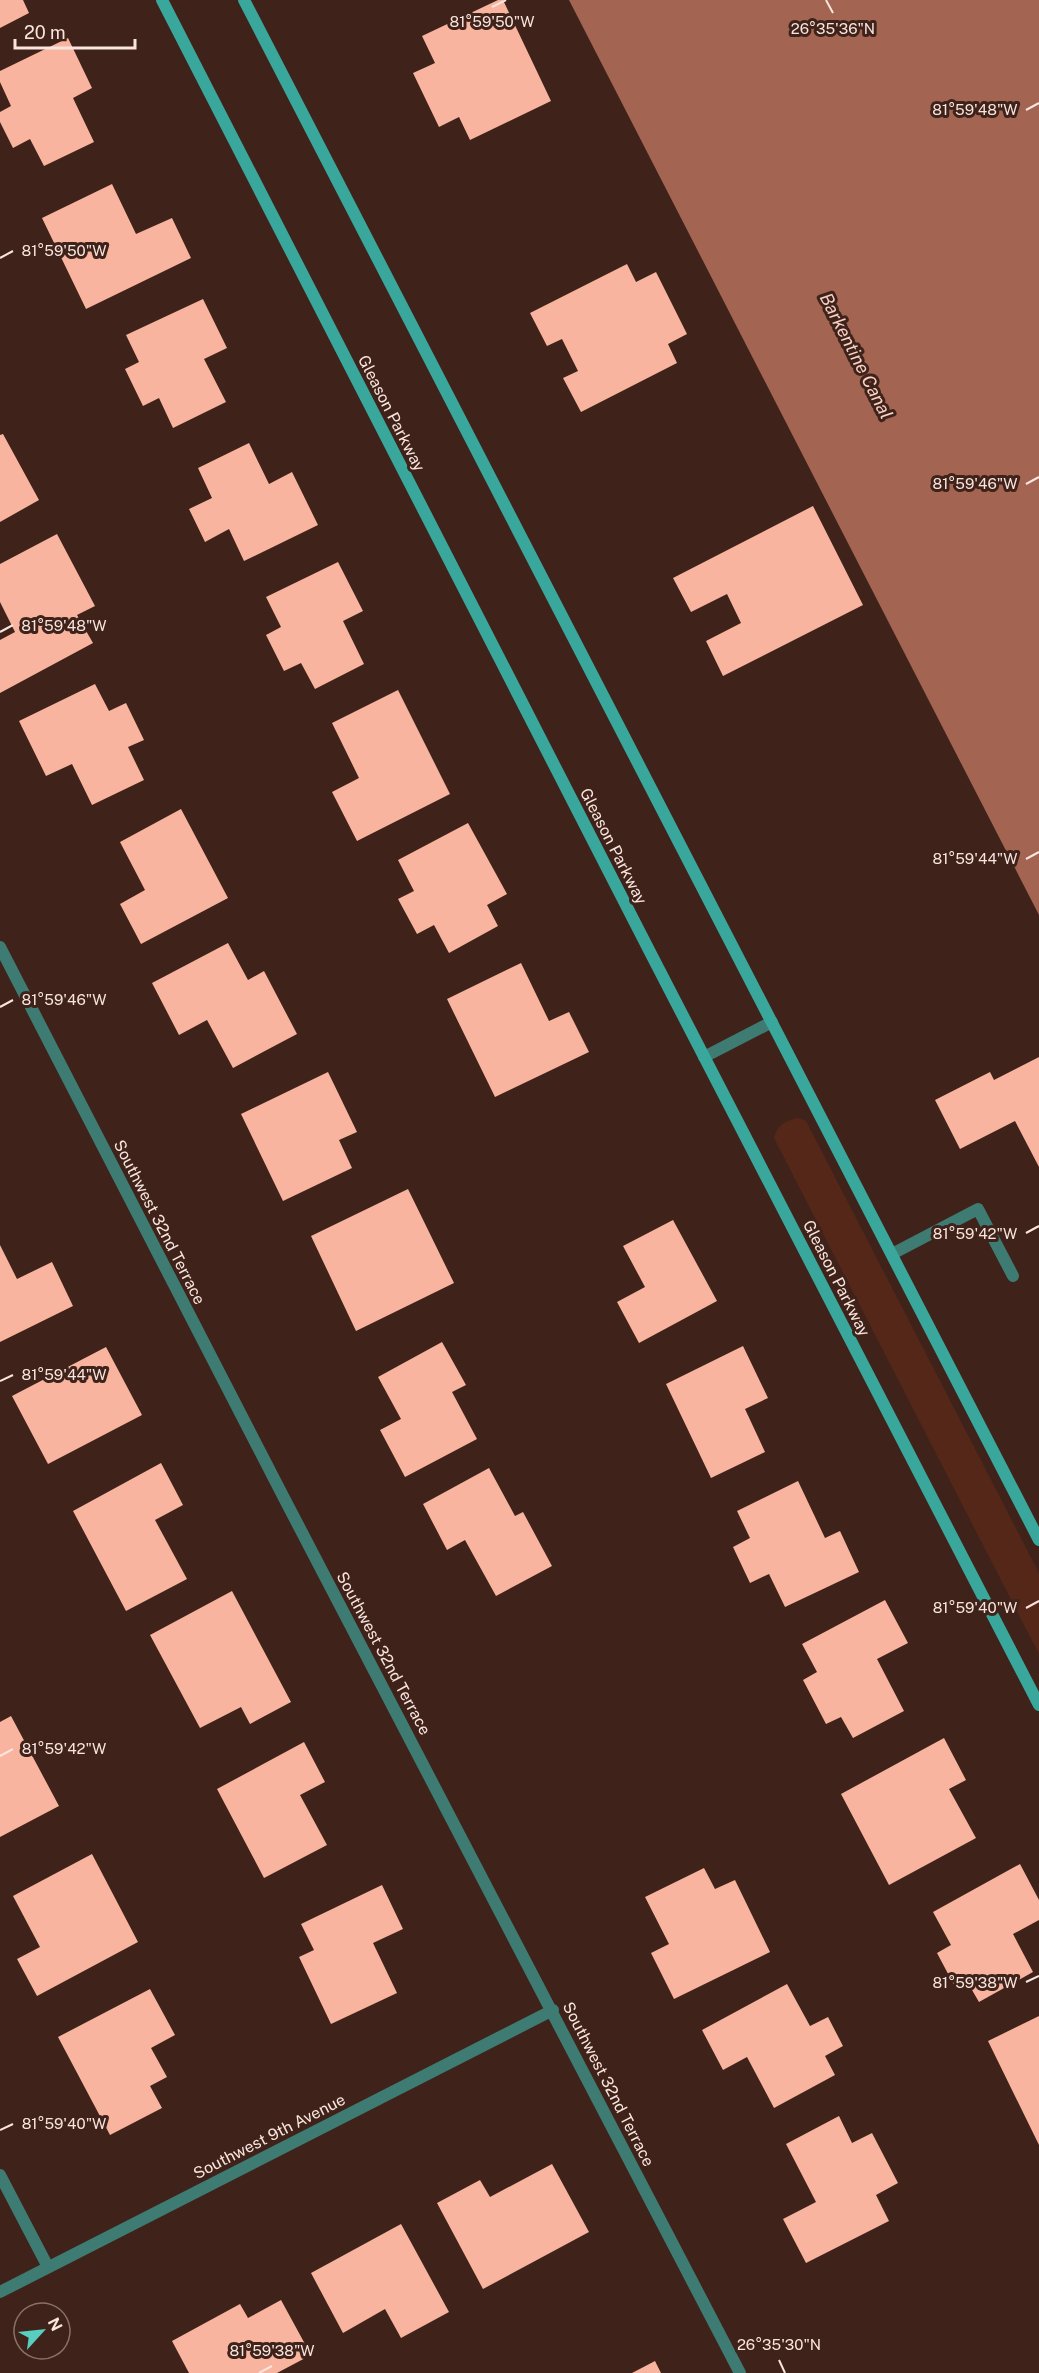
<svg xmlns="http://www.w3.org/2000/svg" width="1039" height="2373" viewBox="0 0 1039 2373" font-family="'Public Sans',sans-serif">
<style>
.green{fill:#542719}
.water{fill:#a36552}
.building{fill:#f8b49e}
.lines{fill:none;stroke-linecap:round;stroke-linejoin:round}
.service{stroke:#3d7b73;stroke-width:12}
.minor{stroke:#3d7b73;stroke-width:12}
.secondary{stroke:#3aa79c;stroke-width:12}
.ticks{fill:none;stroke:#f9e5de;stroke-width:2}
.labels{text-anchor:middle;stroke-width:6;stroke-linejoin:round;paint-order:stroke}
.street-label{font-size:16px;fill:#f9e5de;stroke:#3f231a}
.water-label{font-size:18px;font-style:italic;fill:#f9d2c6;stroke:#3f231a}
.ticks-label{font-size:15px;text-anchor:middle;fill:#f9e5de;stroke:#3f231a;stroke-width:6;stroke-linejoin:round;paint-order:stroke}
</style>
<rect width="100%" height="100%" fill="#3f231a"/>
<!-- green -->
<path class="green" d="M798 1118 806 1121 1039 1573V1654L774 1138C777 1125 785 1121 798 1118Z"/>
<!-- water -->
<path class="water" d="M569 0H1039V915Z"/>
<!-- building -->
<path class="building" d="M0 0H23L29 13 0 28Z
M498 0H503L551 101 470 140 459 117 439 127 413 73 435 63 422 36Z
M68 38 92 88 73 98 94 142 44 166 30 139 13 148 0 122V112L11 106 0 82V71Z
M112 184 136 234 172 218 191 258 86 309 42 218Z
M627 264 636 282 656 272 687 334 668 344 677 363 581 412 563 378 578 371 562 339 547 346 530 313Z
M203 299 227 348 204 359 226 402 173 428 159 398 143 406 125 369 139 362 126 335Z
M3 434 39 500 0 522V435Z
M249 443 269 484 292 472 318 525 244 561 229 529 205 542 189 509 212 498 198 468Z
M813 506 863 605 723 676 706 641 741 623 727 594 691 612 673 578Z
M57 534 95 606 77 615 93 643 0 693V640L15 632 0 602V564Z
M338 562 363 611 343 621 364 664 315 689 301 663 284 671 266 635 281 627 266 597Z
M95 684 109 711 126 703 144 740 128 747 144 780 92 805 72 764 46 776 19 721Z
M398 690 450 794 357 841 332 792 359 778 332 723Z
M181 809 228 898 141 944 120 904 145 890 120 842Z
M468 823 507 894 487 905 498 926 449 953 434 925 417 934 398 899 414 891 398 860Z
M228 943 248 980 264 971 297 1034 233 1068 207 1020 179 1035 152 983Z
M521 963 549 1021 569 1012 589 1052 495 1097 447 999Z
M1039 1057V1167L1015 1121 960 1149 935 1100 990 1072 994 1080Z
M328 1072 357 1132 339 1140 352 1168 283 1201 241 1114Z
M408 1189 454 1283 356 1331 311 1236Z
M673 1220 717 1301 639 1343 617 1302 645 1287 623 1246Z
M0 1245 17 1279 52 1262 73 1306 0 1342Z
M442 1342 466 1385 452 1392 477 1439 405 1477 380 1430 401 1419 378 1377Z
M743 1346 768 1398 745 1409 765 1452 711 1478 666 1384Z
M106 1347 142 1415 48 1464 12 1396Z
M161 1463 183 1505 155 1520 187 1579 126 1611 73 1511Z
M489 1468 515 1516 523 1512 552 1566 496 1596 465 1540 447 1550 423 1504Z
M798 1481 825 1538 840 1531 859 1572 785 1607 769 1574 750 1583 733 1547 750 1538 737 1511Z
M232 1591 291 1702 250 1724 241 1707 200 1728 150 1635Z
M885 1600 908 1643 877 1659 904 1711 853 1738 841 1717 826 1724 803 1680 817 1672 802 1644Z
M11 1716 59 1806 0 1837V1722Z
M944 1738 966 1780 949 1789 976 1838 889 1885 841 1794Z
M304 1742 325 1782 300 1795 327 1845 264 1878 217 1789Z
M92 1854 138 1942 37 1996 17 1959 40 1947 13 1896Z
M1020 1864 1039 1900V1920L1013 1934 1033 1972 979 2002 965 1978 954 1985 937 1953 951 1945 933 1912Z
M704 1868 715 1889 735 1880 770 1952 674 1999 651 1953 669 1944 645 1897Z
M382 1885 403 1929 373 1943 397 1993 331 2024 299 1957 314 1950 301 1924Z
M787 1984 810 2026 828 2017 843 2046 825 2056 835 2075 774 2108 747 2057 723 2070 702 2030Z
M150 1989 175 2035 151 2048 167 2077 150 2086 162 2108 110 2135 58 2037Z
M1039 2016V2145L988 2041Z
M839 2116 852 2143 872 2133 898 2183 876 2195 889 2221 806 2263 783 2219 816 2202 786 2144Z
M552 2164 589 2232 483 2289 437 2203 480 2180 490 2197Z
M401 2224 449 2312 401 2338 385 2309 343 2333 311 2273Z
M281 2300 311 2355 277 2373H189L172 2341 240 2304 248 2318Z
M655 2361 661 2373H632Z"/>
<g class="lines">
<!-- service -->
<path class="service" d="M704 1057 772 1022
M892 1254 978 1209 1013 1276"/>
<!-- minor -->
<path class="minor" d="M0 947 283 1496 740 2373
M0 2175 48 2267
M0 2292 553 2010"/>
<!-- secondary -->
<path class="secondary" d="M162 0 650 952 1039 1705
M244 0 1039 1540"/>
</g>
<!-- ticks -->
<path class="ticks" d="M826 0 833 13M492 7 506 0M1026 110 1039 103M0 258 13 251M1026 484 1039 477M0 632 13 625M1026 859 1039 852M0 1007 13 1000M1026 1233 1039 1226M0 1381 13 1375M1026 1608 1039 1601M0 1756 13 1749M1026 1982 1039 1976M0 2130 13 2124M779 2360 785 2373M259 2373 272 2366"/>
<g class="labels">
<!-- street labels -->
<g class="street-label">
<text transform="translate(392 413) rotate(63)" y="6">Gleason Parkway</text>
<text transform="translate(614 846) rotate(63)" y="6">Gleason Parkway</text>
<text transform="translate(160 1222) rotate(63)" y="6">Southwest 32nd Terrace</text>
<text transform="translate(837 1278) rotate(63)" y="6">Gleason Parkway</text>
<text transform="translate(384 1653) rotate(62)" y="6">Southwest 32nd Terrace</text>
<text transform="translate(609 2084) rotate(63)" y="6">Southwest 32nd Terrace</text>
<text transform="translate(269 2136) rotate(-27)" y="6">Southwest 9th Avenue</text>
</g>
<!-- water labels -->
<g class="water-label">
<text transform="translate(856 356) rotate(63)" y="6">Barkentine Canal</text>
</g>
</g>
<g class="ticks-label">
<text x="492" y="27">81°59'50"W</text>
<text x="833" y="34">26°35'36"N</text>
<text x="975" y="115">81°59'48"W</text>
<text x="64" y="256">81°59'50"W</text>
<text x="975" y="489">81°59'46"W</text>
<text x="64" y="631">81°59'48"W</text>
<text x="975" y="864">81°59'44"W</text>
<text x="64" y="1005">81°59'46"W</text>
<text x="975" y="1239">81°59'42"W</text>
<text x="64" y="1380">81°59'44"W</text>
<text x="975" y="1613">81°59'40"W</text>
<text x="64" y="1754">81°59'42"W</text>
<text x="975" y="1988">81°59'38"W</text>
<text x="64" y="2129">81°59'40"W</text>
<text x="779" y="2350">26°35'30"N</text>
<text x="272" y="2356">81°59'38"W</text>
</g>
<!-- north arrow -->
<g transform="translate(42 2331) rotate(63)"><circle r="28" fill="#3f231a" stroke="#897168" stroke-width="1.5"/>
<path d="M0-4.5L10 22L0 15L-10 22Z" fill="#58cec0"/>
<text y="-9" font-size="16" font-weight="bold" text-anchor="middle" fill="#f9e5de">N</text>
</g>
<!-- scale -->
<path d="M15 39v9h120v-9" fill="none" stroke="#f9e5de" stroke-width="3"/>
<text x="24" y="39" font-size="18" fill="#f9e5de" stroke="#3f231a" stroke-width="4.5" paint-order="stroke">20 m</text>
</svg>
